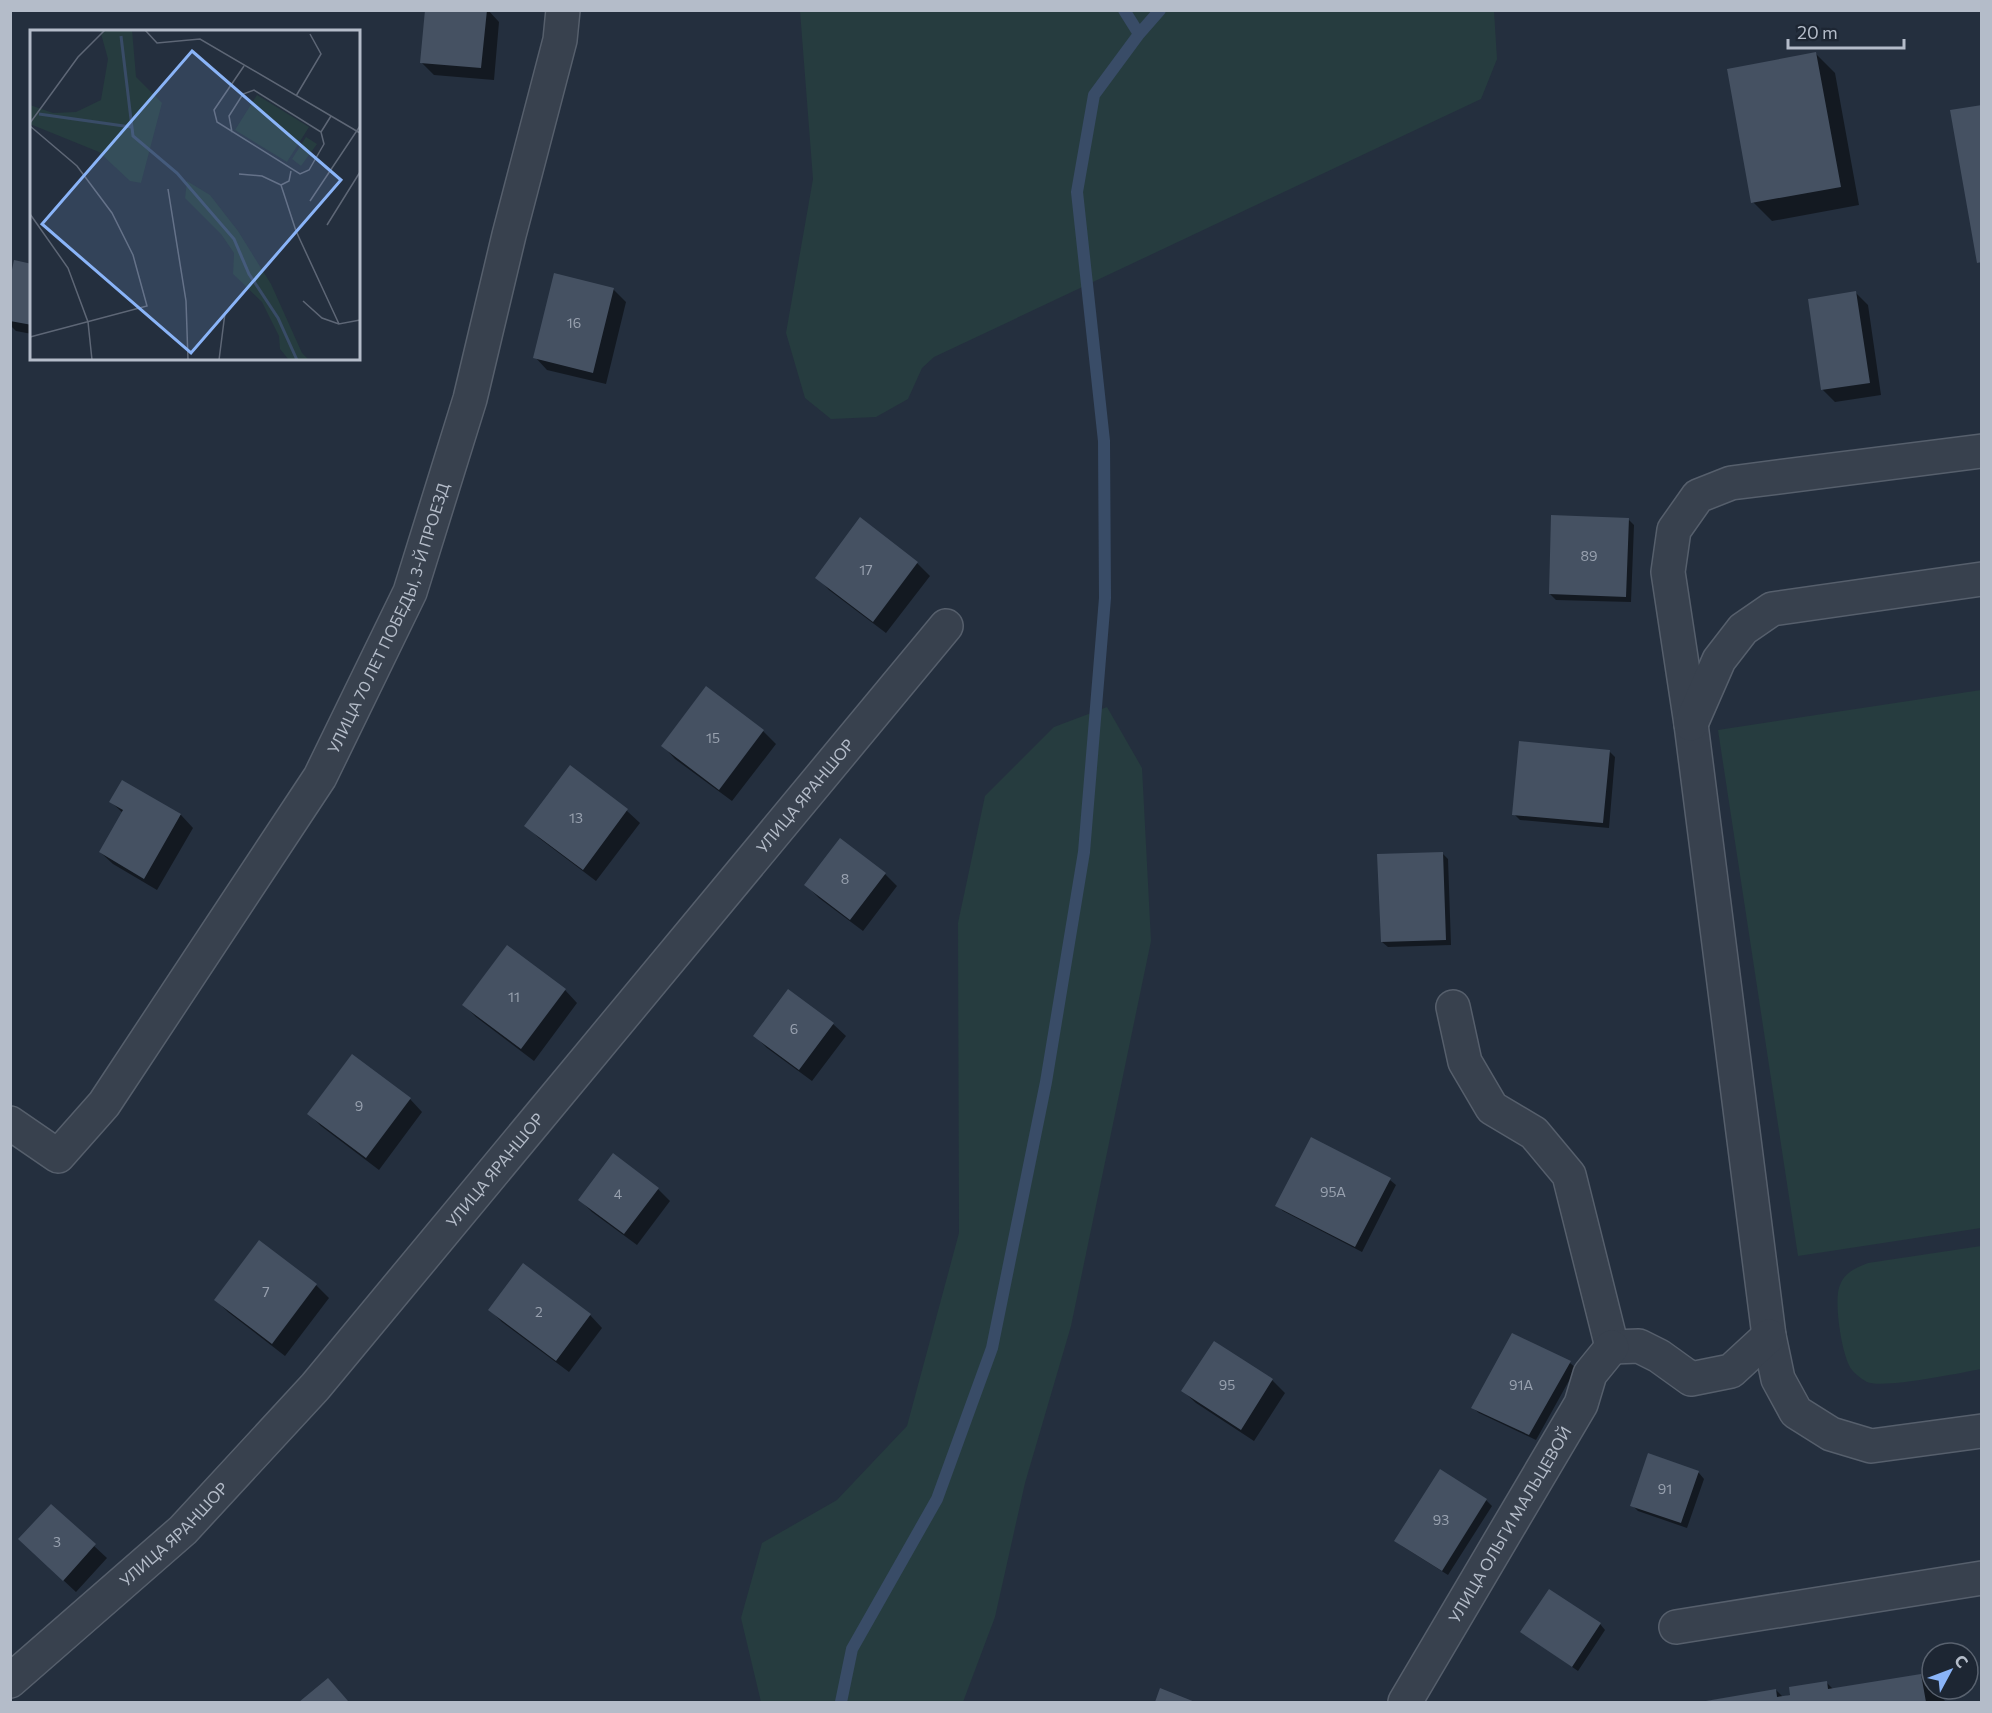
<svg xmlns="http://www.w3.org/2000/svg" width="1992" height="1713" viewBox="0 0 1992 1713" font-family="Commissioner,sans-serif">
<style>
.green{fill:#263c3f}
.shadow{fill:#0007}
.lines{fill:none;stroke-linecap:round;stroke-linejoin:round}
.stream{stroke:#394c67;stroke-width:12}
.building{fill:#455162}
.minor-casing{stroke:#565f6c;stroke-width:36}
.minor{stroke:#38414e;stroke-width:33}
.labels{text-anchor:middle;stroke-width:5;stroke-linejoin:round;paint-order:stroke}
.number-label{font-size:14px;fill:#98a1af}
.street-label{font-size:16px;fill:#b4bcc9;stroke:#1d2633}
.inset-river{fill:none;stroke:#394c67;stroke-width:3}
.inset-road{fill:none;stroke:#5e6776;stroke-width:1.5}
.view{fill:#8ab4f8;fill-opacity:0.15;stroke:#8ab4f8;stroke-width:3}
.inset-edge{fill:none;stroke:#b4bcc9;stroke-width:3}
</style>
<rect width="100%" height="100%" fill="#242f3e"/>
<!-- green -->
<path class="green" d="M800 11H1494L1497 59 1481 99 934 357 922 368 908 399 876 417 831 419 805 398 786 333 813 179Z
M1981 690V1228L1798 1256 1718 730Z
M1107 707 1142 768 1151 941 1071 1326 1025 1483 995 1617 963 1702H761L741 1618 762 1543 837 1500 907 1426 959 1233 958 923 985 796 1054 727Z
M1981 1246V1369C1960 1373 1883 1389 1867 1382 1863 1380 1855 1374 1852 1370 1842 1358 1833 1300 1840 1285 1845 1272 1856 1268 1868 1263Z"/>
<!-- shadow -->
<path class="shadow" d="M426 10H488L499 22 494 80 434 75 421 62Z
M1816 54 1835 73 1859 205 1772 221 1753 202Z
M32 265V334L16 331 10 325V286Z
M613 289 626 302 606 384 547 370 535 357Z
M1856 293 1868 305 1881 395 1835 402 1822 389Z
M1628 519 1634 525 1631 602 1556 600 1550 594Z
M917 563 930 576 886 633 829 590 817 577Z
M706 688 763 731 776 744 732 801 675 759 663 746Z
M1609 751 1615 757 1609 828 1520 820 1514 814Z
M570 767 627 811 640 823 596 881 539 838 526 825Z
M122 782 181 815 193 828 157 890 113 864 100 852 123 813 111 802Z
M1442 853 1448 859 1451 945 1388 947 1382 942Z
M885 874 897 886 863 931 819 898 806 885Z
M565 990 577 1003 534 1061 476 1017 464 1005Z
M833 1024 846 1036 812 1081 767 1048 755 1036Z
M410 1099 422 1112 379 1170 321 1126 309 1114Z
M1312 1139 1390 1180 1396 1185 1362 1252 1283 1211 1277 1205Z
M658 1189 670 1201 637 1245 592 1212 580 1200Z
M259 1242 316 1285 329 1298 285 1356 228 1312 216 1300Z
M490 1310 590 1315 602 1328 569 1372 502 1322Z
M1214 1343 1272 1380 1285 1393 1254 1441 1196 1403 1183 1391Z
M1570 1363 1576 1368 1536 1440 1479 1413 1473 1408Z
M1649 1455 1699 1473 1704 1479 1687 1528 1638 1511 1632 1505Z
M1486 1500 1492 1506 1448 1575 1402 1546 1396 1540Z
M94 1546 107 1558 76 1592 32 1551Z
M1600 1624 1605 1630 1578 1671 1522 1632Z
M1921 1676 1946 1702H1703L1776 1690 1783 1697 1827 1683 1834 1690Z
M328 1680 349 1702H301Z"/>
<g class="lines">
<!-- stream -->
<path class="stream" d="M1124 10 1139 34
M841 1702 852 1649 937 1499 992 1348 1046 1082 1084 852 1105 598 1104 441 1077 192 1094 95 1139 34 1160 10"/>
</g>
<!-- building -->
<path class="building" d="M425 10H487L481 68 420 63Z
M1816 52 1841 187 1751 203 1727 69Z
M1982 105V262L1977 263 1950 110Z
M14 260 32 264V325L10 321V279Z
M554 273 614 288 593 373 533 358Z
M1856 291 1870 383 1821 390 1808 299Z
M1551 515 1629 518 1626 597 1549 594Z
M860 517 918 562 873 622 815 578Z
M706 686 764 730 719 790 661 746Z
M1519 741 1610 750 1603 823 1512 815Z
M570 765 628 809 583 870 524 826Z
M122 780 181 814 144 879 99 852 123 810 109 802Z
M840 838 886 873 850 920 804 885Z
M1443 852 1446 940 1381 942 1377 854Z
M507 945 566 989 521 1049 462 1005Z
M788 989 834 1023 799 1070 753 1036Z
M352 1054 411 1098 366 1158 307 1114Z
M1311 1137 1391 1178 1355 1247 1275 1206Z
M613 1153 659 1188 624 1234 578 1200Z
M259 1240 317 1284 272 1344 214 1300Z
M523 1263 591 1314 556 1361 488 1310Z
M1512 1333 1571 1361 1529 1435 1471 1408Z
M1214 1341 1273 1379 1241 1430 1181 1391Z
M1648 1453 1699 1471 1681 1523 1630 1506Z
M1440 1469 1487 1499 1442 1571 1394 1541Z
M51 1504 96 1544 63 1581 18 1539Z
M1549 1589 1601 1623 1572 1667 1520 1632Z
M1921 1674 1926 1702H1700L1776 1689 1777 1697 1790 1695 1789 1687 1827 1681 1828 1689Z
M328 1678 349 1702H299Z
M1160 1688 1195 1702H1155Z"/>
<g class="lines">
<!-- minor casing -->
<g class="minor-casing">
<g id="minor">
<path d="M1982 451 1731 483 1698 496 1674 530 1668 572 1691 724 1769 1336 1778 1379 1796 1412 1831 1434 1871 1446 1982 1431"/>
<path d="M1691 724 1719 660 1743 629 1772 609 1982 579"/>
<path d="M1453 1007 1465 1062 1492 1108 1534 1133 1569 1175 1612 1347"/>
<path id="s1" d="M10 1123 58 1156 104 1104 320 777 410 592 470 399 509 235 560 40 563 10"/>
<path d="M1612 1347 1639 1346 1659 1356 1691 1379 1731 1371 1769 1336"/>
<path d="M1676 1627 1982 1578"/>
<path id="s2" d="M10 1681 183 1530 315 1387 946 626"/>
<path id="s3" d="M1405 1702 1581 1404 1590 1374 1612 1347"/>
</g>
</g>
<!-- minor -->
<use href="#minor" class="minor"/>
</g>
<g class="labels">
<!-- number labels -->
<g class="number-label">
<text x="574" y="328">16</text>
<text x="1589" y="561">89</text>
<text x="866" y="575">17</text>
<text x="713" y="743">15</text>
<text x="576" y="823">13</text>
<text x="845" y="884">8</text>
<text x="514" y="1002">11</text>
<text x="794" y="1034">6</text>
<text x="359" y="1111">9</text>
<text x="1333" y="1197">95А</text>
<text x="618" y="1199">4</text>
<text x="266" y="1297">7</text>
<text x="539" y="1317">2</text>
<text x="1227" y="1390">95</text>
<text x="1521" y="1390">91А</text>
<text x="1665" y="1494">91</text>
<text x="1441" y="1525">93</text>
<text x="57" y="1547">3</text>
</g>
<!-- street labels -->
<g class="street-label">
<text dy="6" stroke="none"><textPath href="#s1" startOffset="693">УЛИЦА 70 ЛЕТ ПОБЕДЫ, 3-Й ПРОЕЗД</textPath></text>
<text dy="6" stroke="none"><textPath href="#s2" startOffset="1192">УЛИЦА ЯРАНШОР</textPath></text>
<text dy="6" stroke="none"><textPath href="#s2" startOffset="706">УЛИЦА ЯРАНШОР</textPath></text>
<text dy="6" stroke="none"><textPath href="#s3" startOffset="206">УЛИЦА ОЛЬГИ МАЛЬЦЕВОЙ</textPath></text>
<text dy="6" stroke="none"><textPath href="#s2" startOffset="220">УЛИЦА ЯРАНШОР</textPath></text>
</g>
</g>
<!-- overview -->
<g transform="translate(30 30)">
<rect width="330" height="330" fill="#242f3e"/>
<path d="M70 0H102L106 47 132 73 111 153 100 151 69 122 0 94V75L23 83 46 82 71 70 78 29ZM227 65 279 97 257 132 205 100ZM276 107 287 114 271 136 262 129ZM157 151 180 165 208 201 241 254 272 323 279 330H259L250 319 249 306 232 272 203 244 204 223 191 204 155 168Z" fill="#263c3f"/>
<path class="inset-river" d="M91 6 103 106 147 143 204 209 219 244 248 288 267 330M9 84 101 97"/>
<path class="inset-road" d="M115 0 127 13 170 9 330 103M266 66 291 24 280 4M0 93 48 27 75 0M0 96 47 136 82 183 103 225 117 276 0 307M202 102 199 86 213 64 224 60 291 102 294 114 279 140 270 144 187 92 184 80 214 36M291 102 301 86M209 144 232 146 251 155M251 155 266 201 309 294 330 290M251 155 259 151 261 141M138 159 156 271 158 330M280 171 330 96M0 184 38 238 58 292 62 330M297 195 330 142M273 271 292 288 309 294M189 330 195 283"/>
<path class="view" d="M162 21 311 150 161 323 12 194Z"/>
<rect width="330" height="330" class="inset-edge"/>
</g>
<!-- border -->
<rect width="1992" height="1713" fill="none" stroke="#b4bcc9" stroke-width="24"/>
<!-- north arrow -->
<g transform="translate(1950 1671) rotate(49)"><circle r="28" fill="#1d2633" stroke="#59626f" stroke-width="1.5"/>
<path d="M0-4.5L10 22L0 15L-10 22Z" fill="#8ab4f8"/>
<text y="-9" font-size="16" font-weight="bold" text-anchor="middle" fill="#b4bcc9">С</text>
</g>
<!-- scale -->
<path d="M1788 39v9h116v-9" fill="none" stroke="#b4bcc9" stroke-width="3"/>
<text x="1797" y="39" font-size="18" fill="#b4bcc9" stroke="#1d2633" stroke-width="4.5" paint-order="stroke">20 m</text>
</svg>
